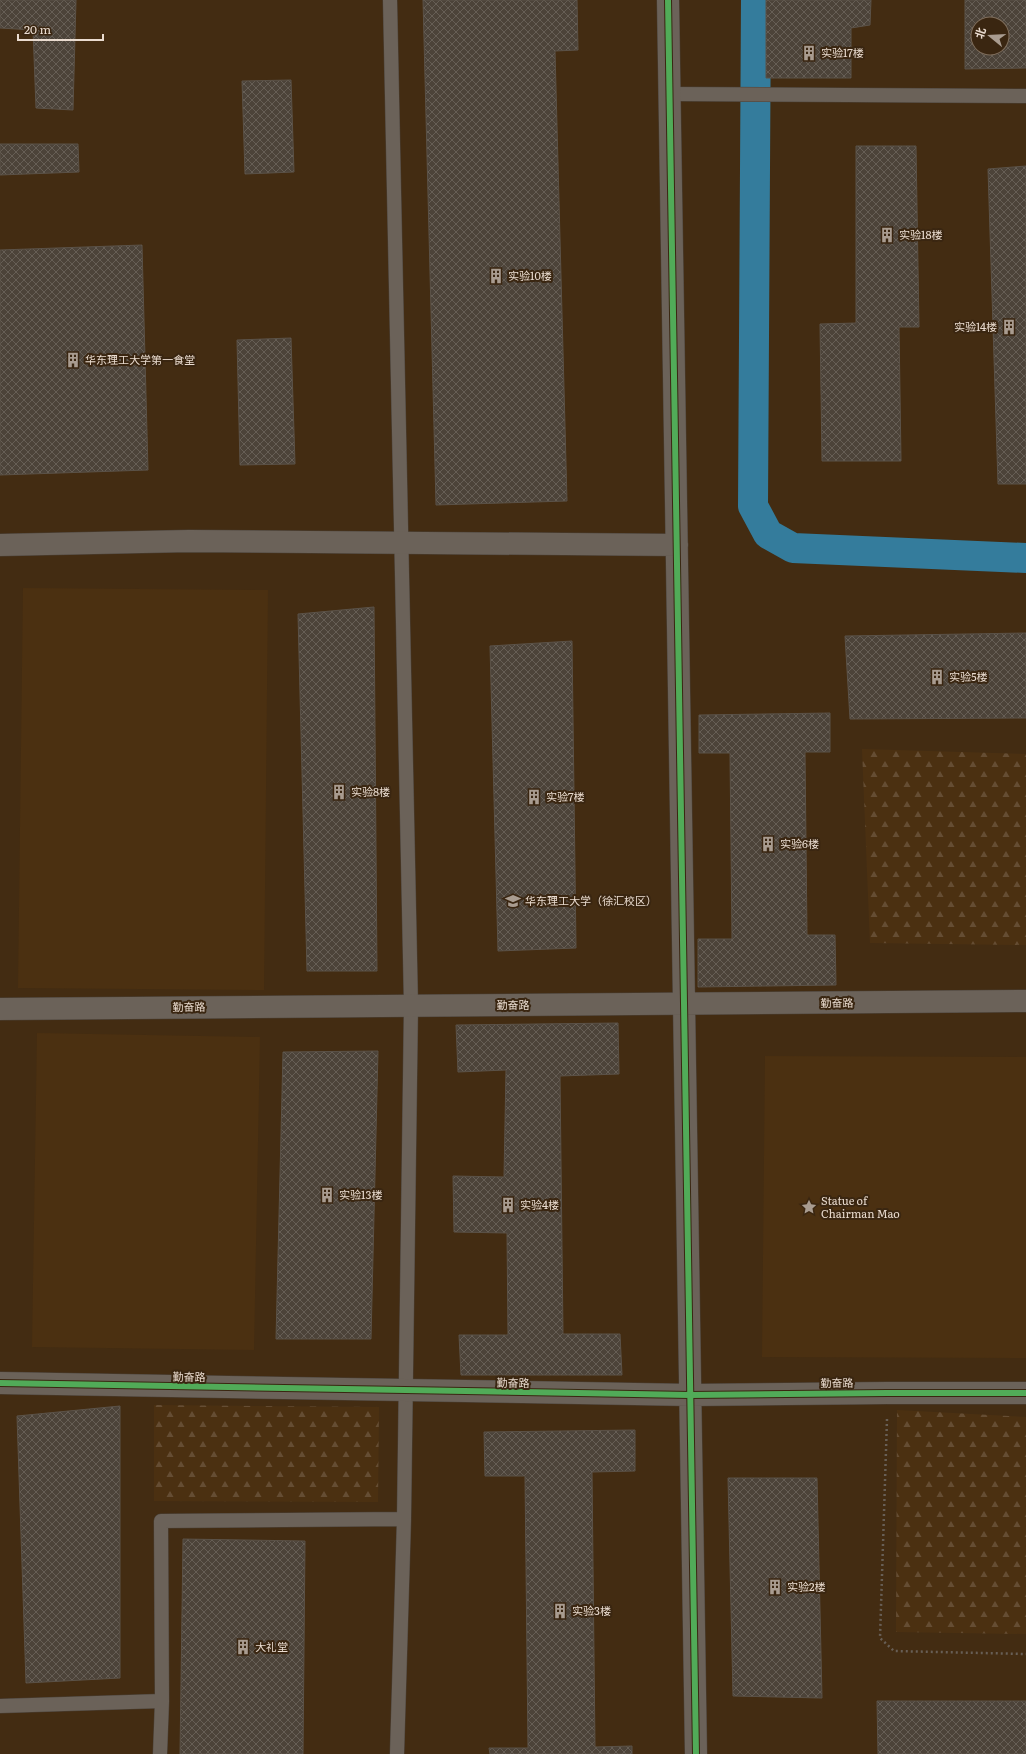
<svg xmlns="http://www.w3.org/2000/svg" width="1026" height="1754" viewBox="0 0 1026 1754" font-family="Literata,'Noto Sans SC',serif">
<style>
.built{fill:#432c12;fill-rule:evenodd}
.grass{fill:#4b3011}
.forest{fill:url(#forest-firs)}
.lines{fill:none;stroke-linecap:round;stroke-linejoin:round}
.canal{stroke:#347c9c;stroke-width:30}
.building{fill:url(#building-cross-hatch);stroke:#5b5248;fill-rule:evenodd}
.service-casing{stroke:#4a4138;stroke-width:15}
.minor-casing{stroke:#4a4138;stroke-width:23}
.path{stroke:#685f56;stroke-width:2.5;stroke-dasharray:2 3;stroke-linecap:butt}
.service{stroke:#6b6259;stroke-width:14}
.minor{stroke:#6b6259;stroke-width:22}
.cycleway-casing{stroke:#3a2611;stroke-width:8}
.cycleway{stroke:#51ab58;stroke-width:6}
.labels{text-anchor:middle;stroke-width:4;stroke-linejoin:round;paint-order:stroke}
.poi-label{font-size:11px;fill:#eadcd0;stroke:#3a2611;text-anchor:start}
.street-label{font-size:11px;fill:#eadcd0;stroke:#3a2611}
</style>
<defs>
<pattern id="forest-firs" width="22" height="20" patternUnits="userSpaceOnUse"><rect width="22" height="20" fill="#4b3011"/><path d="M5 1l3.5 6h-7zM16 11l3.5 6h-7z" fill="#654d33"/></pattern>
<pattern id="building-cross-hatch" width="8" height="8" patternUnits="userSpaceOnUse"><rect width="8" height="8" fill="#4c4339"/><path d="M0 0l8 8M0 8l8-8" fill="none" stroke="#665e55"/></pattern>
</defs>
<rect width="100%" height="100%" fill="#31261a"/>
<!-- built -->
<path class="built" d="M0 0H1026V1754H0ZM978 24H1002V48H978Z"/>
<!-- grass -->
<path class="grass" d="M23 588 268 590 264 990 18 988Z
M37 1033 260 1037 254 1350 32 1347Z
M765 1056 1026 1057V1358L762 1357Z"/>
<!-- forest -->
<path class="forest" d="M862 749 1026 754V945L870 943Z
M154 1405 379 1407 378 1502 154 1501Z
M897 1410 1026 1417V1634L896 1632Z"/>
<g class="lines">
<!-- canal -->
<path class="canal" d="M756 0 753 506 768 534 793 548 1026 558"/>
</g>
<!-- building -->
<path class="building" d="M0 0H76L73 110 36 108 33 30 0 28Z
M423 0H577L578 50 555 51 567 501 436 505Z
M766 0H871L870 25 851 28V78H766Z
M965 0H1026V68L965 69ZM978 24H1002V48H978Z
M291 80 294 172 245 174 242 81Z
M0 144H78L79 172 0 175Z
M856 146H916L919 327H899L901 461H822L820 324 856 323Z
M1026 166V484H998L988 169Z
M142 245 148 470 0 475V250Z
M291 338 295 464 240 465 237 340Z
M374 607 377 971H307L298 614Z
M1026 633V718L850 719 845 636Z
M572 641 576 948 498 951 490 646Z
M830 713V752H805L807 935H835L836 985 698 987V939H732L730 753H699V715Z
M618 1023 619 1074 560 1076 563 1334H620L622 1375H461L459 1335H508L507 1233 454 1232 453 1176 504 1177 506 1070 458 1072 456 1025Z
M378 1051 371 1339H276L283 1052Z
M120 1406V1678L26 1683 17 1416Z
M635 1430V1471L592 1472 595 1747 632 1746V1754H490L489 1748H528L525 1476H485L484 1432Z
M728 1478H817L822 1698 733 1696Z
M183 1539 305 1541 303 1754H180Z
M877 1701H1026V1754H878Z"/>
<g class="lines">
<!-- service casing -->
<g class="service-casing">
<path id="service" d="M390 0 411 1005 404 1519 397 1754
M670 94 1026 96
M0 1706 162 1701 161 1521 404 1519
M160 1754 162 1701"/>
</g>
<!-- minor casing -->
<g class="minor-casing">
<path id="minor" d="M668 0 696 1754
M0 545 189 541 677 545
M0 1009 1026 1001
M0 1383 690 1395 887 1393H1026"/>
</g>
<!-- path -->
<path class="path" d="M887 1419 880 1638 894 1651 1026 1654"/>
<!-- service -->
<use href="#service" class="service"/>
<!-- minor -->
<use href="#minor" class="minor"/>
<!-- cycleway casing -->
<g class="cycleway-casing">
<path id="cycleway" d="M668 0 696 1754
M0 1383 690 1395 887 1393H1026"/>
</g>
<!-- cycleway -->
<use href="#cycleway" class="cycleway"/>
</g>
<!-- icons -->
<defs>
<g id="building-bare" transform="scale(1.2)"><path d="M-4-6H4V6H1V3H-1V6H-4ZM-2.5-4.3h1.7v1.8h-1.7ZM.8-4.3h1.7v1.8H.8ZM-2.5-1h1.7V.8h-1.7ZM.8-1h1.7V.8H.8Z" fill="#a99c90" stroke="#3a2611" stroke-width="2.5" paint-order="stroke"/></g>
<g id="university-bare" transform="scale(1.2)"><path d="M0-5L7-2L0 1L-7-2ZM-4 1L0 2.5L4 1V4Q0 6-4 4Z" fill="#a99c90" stroke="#3a2611" stroke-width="2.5" paint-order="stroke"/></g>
<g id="sight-bare" transform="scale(1.2)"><path d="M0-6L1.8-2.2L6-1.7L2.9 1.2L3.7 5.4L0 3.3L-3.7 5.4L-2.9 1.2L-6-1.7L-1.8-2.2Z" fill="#a99c90" stroke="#3a2611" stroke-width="2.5" paint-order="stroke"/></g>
</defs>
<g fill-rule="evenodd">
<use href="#building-bare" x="809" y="53"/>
<use href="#building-bare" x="887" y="235"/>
<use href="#building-bare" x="496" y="276"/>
<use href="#building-bare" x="1009" y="327"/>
<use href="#building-bare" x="73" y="360"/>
<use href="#building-bare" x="937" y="677"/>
<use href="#building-bare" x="339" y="792"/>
<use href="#building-bare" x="534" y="797"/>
<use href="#building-bare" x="768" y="844"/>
<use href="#university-bare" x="513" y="901"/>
<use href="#building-bare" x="327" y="1195"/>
<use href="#building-bare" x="508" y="1205"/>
<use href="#sight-bare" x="809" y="1207"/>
<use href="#building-bare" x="775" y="1587"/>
<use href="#building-bare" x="560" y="1611"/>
<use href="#building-bare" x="243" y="1647"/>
</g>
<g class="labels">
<!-- poi labels -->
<g class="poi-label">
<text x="821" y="57">实验17楼</text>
<text x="899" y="239">实验18楼</text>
<text x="508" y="280">实验10楼</text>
<text x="997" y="331" text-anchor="end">实验14楼</text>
<text x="85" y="364">华东理工大学第一食堂</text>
<text x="949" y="681">实验5楼</text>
<text x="351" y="796">实验8楼</text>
<text x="546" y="801">实验7楼</text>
<text x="780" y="848">实验6楼</text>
<text x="525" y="905">华东理工大学（徐汇校区）</text>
<text x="339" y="1199">实验13楼</text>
<text x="821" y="1205">Statue of<tspan x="821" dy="13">Chairman Mao</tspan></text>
<text x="520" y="1209">实验4楼</text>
<text x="787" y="1591">实验2楼</text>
<text x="572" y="1615">实验3楼</text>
<text x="255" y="1651">大礼堂</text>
</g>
<!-- street labels -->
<g class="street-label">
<text transform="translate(837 1003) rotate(-1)" y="4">勤奋路</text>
<text x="513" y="1009">勤奋路</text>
<text transform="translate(189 1007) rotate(-1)" y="4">勤奋路</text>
<text transform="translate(189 1377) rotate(1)" y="4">勤奋路</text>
<text transform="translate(513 1383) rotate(1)" y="4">勤奋路</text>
<text transform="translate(837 1383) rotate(-1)" y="4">勤奋路</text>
</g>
</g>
<!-- north arrow -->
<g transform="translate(990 36) rotate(288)"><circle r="19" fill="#3a2611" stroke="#806f5d"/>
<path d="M0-3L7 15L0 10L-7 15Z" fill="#a99c90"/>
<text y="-6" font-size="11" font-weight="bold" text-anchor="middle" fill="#eadcd0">北</text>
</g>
<!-- scale -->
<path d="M18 34v6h85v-6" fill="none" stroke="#eadcd0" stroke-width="2"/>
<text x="24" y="34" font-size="12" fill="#eadcd0" stroke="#3a2611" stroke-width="3" paint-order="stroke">20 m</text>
</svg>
